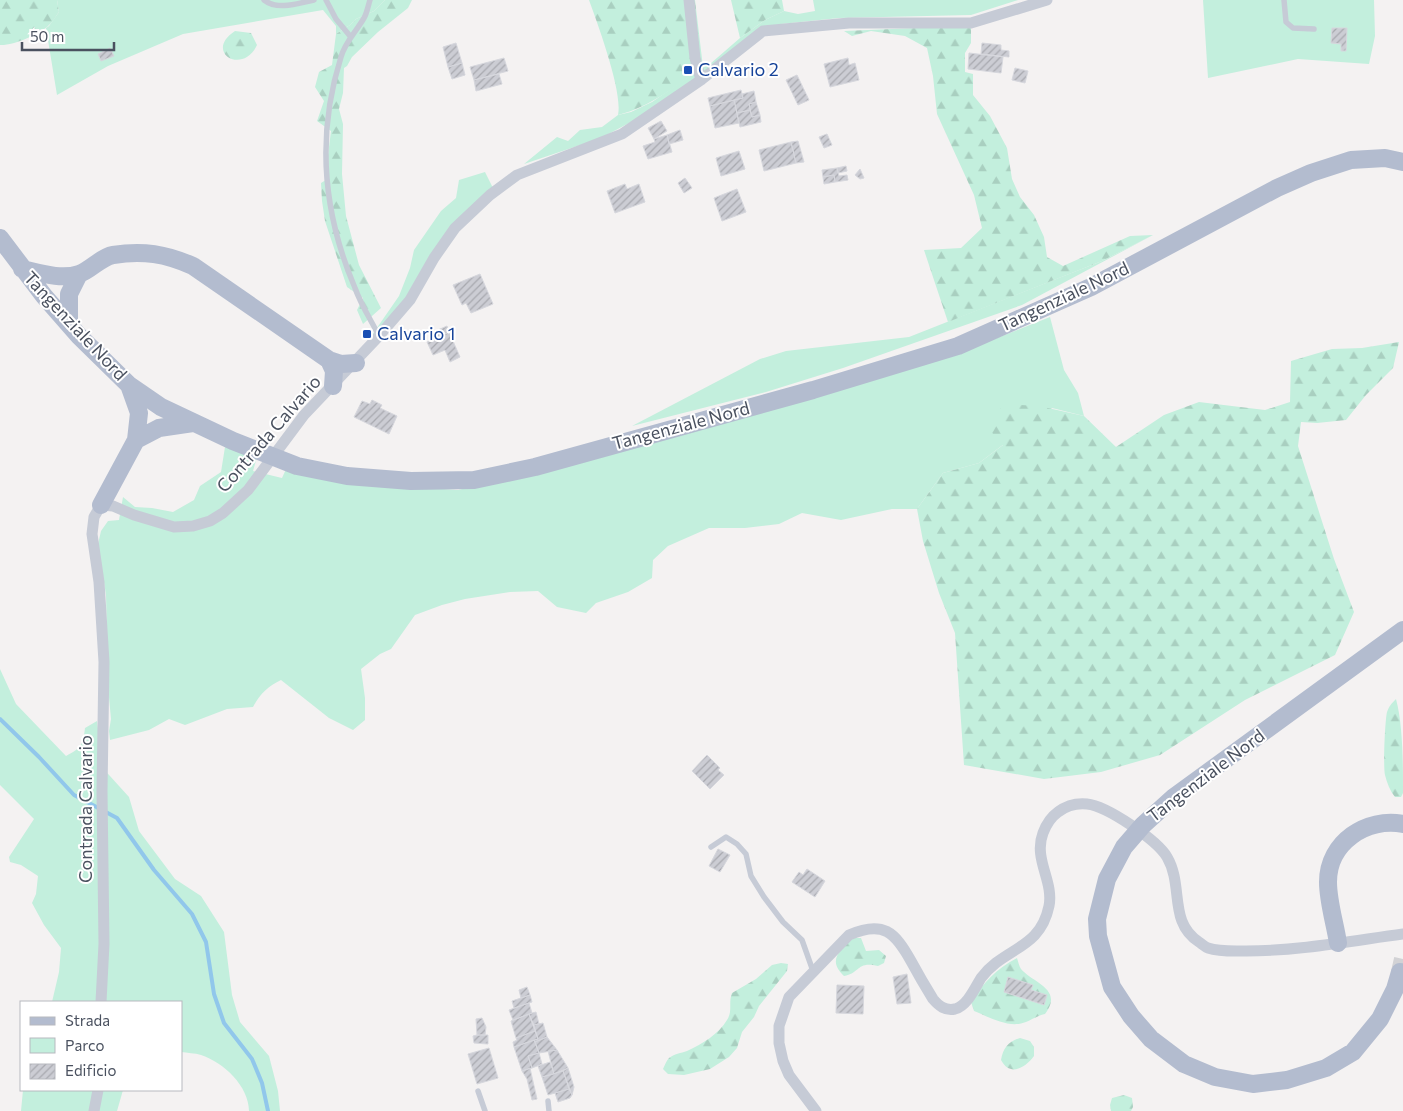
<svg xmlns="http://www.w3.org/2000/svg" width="1403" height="1111" viewBox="0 0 1403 1111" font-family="Commissioner,sans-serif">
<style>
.green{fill:#c3efdd}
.forest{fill:url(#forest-firs)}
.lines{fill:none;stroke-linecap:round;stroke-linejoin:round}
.stream{stroke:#91c7eb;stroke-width:4}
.building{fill:url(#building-hatch);stroke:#d6d7dd}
.primary-tunnel{stroke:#d2d2d5;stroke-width:18;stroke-dasharray:18 9;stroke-linecap:butt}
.service{stroke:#c6cbd6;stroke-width:5.5}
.minor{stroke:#c6cbd6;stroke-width:11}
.primary{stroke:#b3bccf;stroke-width:18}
.transit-dot{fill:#1a4fb4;stroke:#fff;stroke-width:2}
.labels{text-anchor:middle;stroke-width:4;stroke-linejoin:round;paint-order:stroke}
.transit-label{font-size:18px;fill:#164399;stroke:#fff;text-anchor:start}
.street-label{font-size:18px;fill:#4a515f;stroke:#fff}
</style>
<defs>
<pattern id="forest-firs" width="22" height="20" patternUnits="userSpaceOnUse" patternTransform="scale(1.25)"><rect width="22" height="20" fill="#c3efdd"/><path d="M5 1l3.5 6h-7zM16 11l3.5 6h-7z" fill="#a9cfc0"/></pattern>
<pattern id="building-hatch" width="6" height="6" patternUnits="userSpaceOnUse" patternTransform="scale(1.25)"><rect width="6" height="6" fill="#cccdd4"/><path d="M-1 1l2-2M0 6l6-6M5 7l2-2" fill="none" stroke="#a8a9af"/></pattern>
</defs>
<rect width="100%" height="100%" fill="#f4f2f2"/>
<!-- green -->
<path class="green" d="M57 0H385L374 11 356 19 350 25 336 34V26L323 10 183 34 108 66 57 95 46 28 49 26 59 12Z
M813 0H1018L971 15 839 18 781 24 646 114 601 138 524 164 557 137 568 141 580 130 602 127 618 115 631 112 652 102 703 67 710 64 740 38 765 20 784 11 798 14 815 11Z
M1203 0H1374L1375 36 1369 64 1298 59 1208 78Z
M485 172 493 188 375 337 372 335 399 296 410 268 414 250 441 211 456 198 459 180Z
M1153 235 1022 305 843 368 766 392 632 426 760 359 786 351 909 337 1102 261Z
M1050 317 1064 370 1078 393 1084 416 1052 408 979 463 943 473 917 509H892L841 520 802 513 779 524 745 528H709L668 546 653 560 652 578 628 592 596 603 586 613 557 607 538 591 510 592 465 599 442 605 415 615 391 649 380 654 361 669 365 698V720L353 730 329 718 281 680C267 687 260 694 253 707L227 709 185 725 169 719 149 730 110 740 109 731 111 719 108 687 106 595 98 544 101 531 108 521 119 520 123 497 135 507 152 508 173 512 194 500 200 486 221 472 225 447 257 457 253 471 282 478 287 467 399 486 458 490 577 462 959 353Z
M0 669 16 704 66 756C81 748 83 745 85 728L97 721 100 744V765L129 797 139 831 175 879 201 896 224 932 232 995 240 1022 269 1056 278 1091 280 1111H249C249 1086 223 1062 201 1055 195 1053 187 1053 181 1052V1002H52L59 972 61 948 44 925 32 903 36 894 38 876 21 865 10 862 9 857 34 819 0 785Z
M23 1090H123L117 1111H21Z"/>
<!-- forest -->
<path class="forest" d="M0 0H57L59 12C56 16 53 22 49 25 41 34 12 46 0 45Z
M385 0H412L408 8 378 32 352 57 347 66 344 68 343 93 339 109 343 124 342 174 346 216 359 265 381 308 363 324 357 310 363 298 347 287 325 221 322 201 321 183 329 178 328 155 331 131 317 121 324 101 315 87 319 72 332 65 336 34 350 25 356 19 374 11Z
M589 0H695L703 67C676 86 650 107 618 115 623 92 598 25 589 0Z
M731 0H782L784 11 765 20 740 38Z
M940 27 971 28V43L965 53V72L973 74V95L990 116 1007 148 1012 179 1020 197 1034 215 1044 237 1047 257 1063 266 1130 236 1153 235 1102 261 948 322 924 250 961 248 982 228 974 195 937 114 933 76 927 48 905 36 871 31 852 36 844 31Z
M235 31 251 33 257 45C243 76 203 52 235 31Z
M1399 342 1393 368 1366 395 1346 420 1317 423 1301 422 1298 446 1334 559 1354 612 1335 655 1245 700 1160 755 1101 772 1044 779 964 765 955 633 939 593 923 541 917 509 943 473 979 463 1003 445 985 425 1005 404 1039 406 1084 416 1116 447 1164 415 1199 402 1265 410 1290 402 1291 361 1332 349 1362 348Z
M1396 699C1403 725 1403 764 1403 793L1401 797H1395C1390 791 1387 783 1385 775 1383 767 1385 720 1387 712 1389 706 1392 703 1396 699Z
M852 938H861L866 951 879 950 886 956 884 963 878 966C856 961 861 973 844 976 827 960 840 951 852 938Z
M1017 958C1018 961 1019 966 1021 969 1033 983 1064 989 1045 1014 1037 1016 1033 1019 1026 1022 1009 1029 989 1017 974 1011L971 1002C984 982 996 969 1017 958Z
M781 963 788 964 787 971 759 1006 754 1017 742 1032 737 1048 729 1057 710 1069 684 1075 668 1074 663 1069C665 1065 666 1061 669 1058 674 1054 681 1053 687 1051 702 1044 719 1034 727 1020 733 1011 728 1003 732 993L756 979 772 965Z
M1020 1038 1030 1041 1034 1047V1056C1025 1068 1010 1077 1001 1060 1003 1048 1009 1041 1020 1038Z
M1124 1095 1132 1098 1133 1107 1131 1111H1111L1110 1105 1112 1098Z"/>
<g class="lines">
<!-- stream -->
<path class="stream" d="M0 719 39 757 74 795 117 818 154 870 192 914 206 942 214 994 224 1023 252 1059 262 1083 268 1111"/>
</g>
<!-- building -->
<path class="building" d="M1332 28H1347L1346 51H1341V44L1331 43Z
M456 43 462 63 448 67 443 47Z
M982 43 1001 45V50L1009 51V57L981 54Z
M110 48 114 56 101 61 98 54Z
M969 53 1003 57 1001 73 968 69Z
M504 58 508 71 474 80 470 67Z
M848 58 849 65 855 63 859 80 830 87 824 64Z
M462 63 465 75 452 79 448 67Z
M1015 68 1028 71 1025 83 1012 80Z
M499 74 502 84 476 91 474 80Z
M797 75 809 100 798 105 786 80Z
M741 90 743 98 710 106 708 98Z
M754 91 756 102 749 104 750 110 737 113 734 100 743 98 742 94Z
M734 100 739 123 715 128 710 106Z
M756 102 760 115 752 117 749 104Z
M750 110 752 117 760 115 761 122 740 127 737 113Z
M661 121 667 131 654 139 648 128Z
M680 130 683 140 669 144 667 135Z
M827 134 832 145 824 148 819 137Z
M667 135 672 152 648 159 643 146 655 142 654 139Z
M798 141 804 162 796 163 791 142Z
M791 142 796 163 764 171 759 150Z
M739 151 745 169 721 176 716 158Z
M846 166 847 171 838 173 837 168Z
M837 168 839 176 847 175 848 180 835 182 834 175 823 177 822 170Z
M860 169 864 178 860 179 855 175Z
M834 175 835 182 824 184 823 177Z
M685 178 692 188 684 193 678 183Z
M625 184 627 189 639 184 645 202 615 213 607 191Z
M737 189 746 212 722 221 714 198Z
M480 274 493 304 471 313 466 303 462 305 453 285Z
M447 326 449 332 433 339 431 333Z
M449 332 460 357 450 362 445 350 433 355 427 342Z
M372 400 382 405 380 408 397 416 389 434 354 417 362 401 370 404Z
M707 755 720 768 718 770 724 775 710 789 692 771Z
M718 849 730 855 720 872 709 866Z
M807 869 825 881 815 897 792 882 799 872 803 875Z
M907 974 911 1003 897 1004 893 977Z
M1008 977 1033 985 1031 990 1047 995 1044 1005 1004 992Z
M837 985 864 986 863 1014 836 1013Z
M527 987 530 995 521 998 519 990Z
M530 995 532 1002 514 1008 512 1001Z
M529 1003 532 1013 513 1020 509 1010Z
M536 1012 539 1024 534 1025 529 1014Z
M529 1014 535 1031 516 1038 511 1021Z
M482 1018 486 1027 485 1035H477L476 1019Z
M543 1023 547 1037 535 1042 534 1040 538 1039 534 1025Z
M535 1031 538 1039 514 1047 513 1042 517 1040 516 1038Z
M477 1035H488V1044L474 1043 473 1036Z
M547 1037 557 1050 539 1053 535 1042Z
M534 1040 539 1053 528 1056 532 1068 522 1071 514 1047Z
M489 1048 498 1078 477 1084 468 1054Z
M557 1050 568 1068 554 1074 548 1051Z
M539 1053 542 1064 532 1068 528 1056Z
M550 1062 554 1074 542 1077 538 1066Z
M530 1068 532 1077 537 1099 532 1100 527 1079 522 1071Z
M568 1068 574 1087 572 1095 563 1071Z
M563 1071 569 1089 548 1095 542 1077Z
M569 1089 572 1095 570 1098 558 1102 555 1093Z"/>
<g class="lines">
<!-- primary-tunnel -->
<path class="primary-tunnel" d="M1400 972 1403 959"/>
<!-- service -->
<path class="service" d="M264 0C278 11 299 3 314 0
M326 0 336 19 350 36
M370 0C368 6 367 13 364 18 356 32 345 42 341 57 316 136 323 213 355 288 361 305 371 320 379 336
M1284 0 1286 22 1293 28 1314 29
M711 847 726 837 737 844 746 854 751 876 764 897 783 922 802 940 813 971
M478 1091 485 1111
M548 1101 549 1111"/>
<!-- minor -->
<path class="minor" d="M689 0 695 58 701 80
M101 1002 104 944 102 791 104 662 99 582 92 534 94 517 101 505 113 506 134 515 174 527 193 526 210 521 223 513 248 490 304 415 379 336 410 300 434 258 455 228 490 195 517 175 622 134 701 80 763 31 849 23H971L1047 0
M94 1111 98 1090
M816 1111 789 1075 783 1061 779 1043V1026L789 997 849 935C883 920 895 932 911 961 918 974 925 986 933 999 939 1006 945 1011 955 1009 967 1006 975 988 981 978 1004 947 1040 950 1049 906 1054 881 1033 859 1043 833 1046 825 1051 817 1058 812 1066 806 1077 803 1087 804 1107 806 1157 840 1167 857 1184 886 1168 922 1199 942 1202 944 1205 947 1208 948 1220 952 1234 951 1246 951 1298 951 1351 941 1403 934"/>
<!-- primary -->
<path class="primary" d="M0 238 44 296 79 336 129 385 161 407 233 441 297 466 347 476 411 481 474 480 535 467 813 390 958 346 1091 287 1277 188 1311 173 1351 160 1385 158 1403 162
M22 269C40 273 61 280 79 274 91 270 101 257 113 255 143 250 166 254 193 266L329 360 341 364 356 363
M69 324V294L79 274
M329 360 334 371 333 386
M136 440 159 428 193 423
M101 505 136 440 139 413 129 385
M1338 943C1335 923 1328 902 1328 882 1328 842 1367 817 1403 824
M1400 972 1395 989 1380 1019 1353 1052 1326 1068 1287 1080 1253 1084 1215 1077 1184 1064 1151 1039 1131 1016 1112 987 1098 936 1097 919 1107 879 1124 847 1143 825 1174 797 1403 630"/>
</g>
<!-- markers -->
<g class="transit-dot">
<rect x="683" y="65" width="10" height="10" rx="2.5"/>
<rect x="362" y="329" width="10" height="10" rx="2.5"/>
</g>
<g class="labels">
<!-- transit labels -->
<g class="transit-label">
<text x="698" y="76">Calvario 2</text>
<text x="377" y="340">Calvario 1</text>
</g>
<!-- street labels -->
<g class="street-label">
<text transform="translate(1064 297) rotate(-25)" y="6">Tangenziale Nord</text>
<text transform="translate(75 326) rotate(47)" y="6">Tangenziale Nord</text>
<text transform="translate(681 426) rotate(-15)" y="6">Tangenziale Nord</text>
<text transform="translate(269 434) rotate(-49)" y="6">Contrada Calvario</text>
<text transform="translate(1206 776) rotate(-37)" y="6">Tangenziale Nord</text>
<text transform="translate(86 809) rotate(-90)" y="6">Contrada Calvario</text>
</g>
</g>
<!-- legend -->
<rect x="20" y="1001" width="162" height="90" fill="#ffffff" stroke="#b7b9bf"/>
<rect x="30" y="1017" width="25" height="8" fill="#b3bccf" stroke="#b7b9bf"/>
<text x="65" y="1026" font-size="15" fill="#4a515f">Strada</text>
<rect x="30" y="1038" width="25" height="15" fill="#c3efdd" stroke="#b7b9bf"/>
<text x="65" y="1051" font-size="15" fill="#4a515f">Parco</text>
<rect x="30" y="1064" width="25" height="15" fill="url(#building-hatch)" stroke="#b7b9bf"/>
<text x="65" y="1076" font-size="15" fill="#4a515f">Edificio</text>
<!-- scale -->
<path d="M22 42v8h92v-8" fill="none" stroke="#4a515f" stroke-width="2.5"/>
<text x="30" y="42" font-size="15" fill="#4a515f" stroke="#ffffff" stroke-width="4" paint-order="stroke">50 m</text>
</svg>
